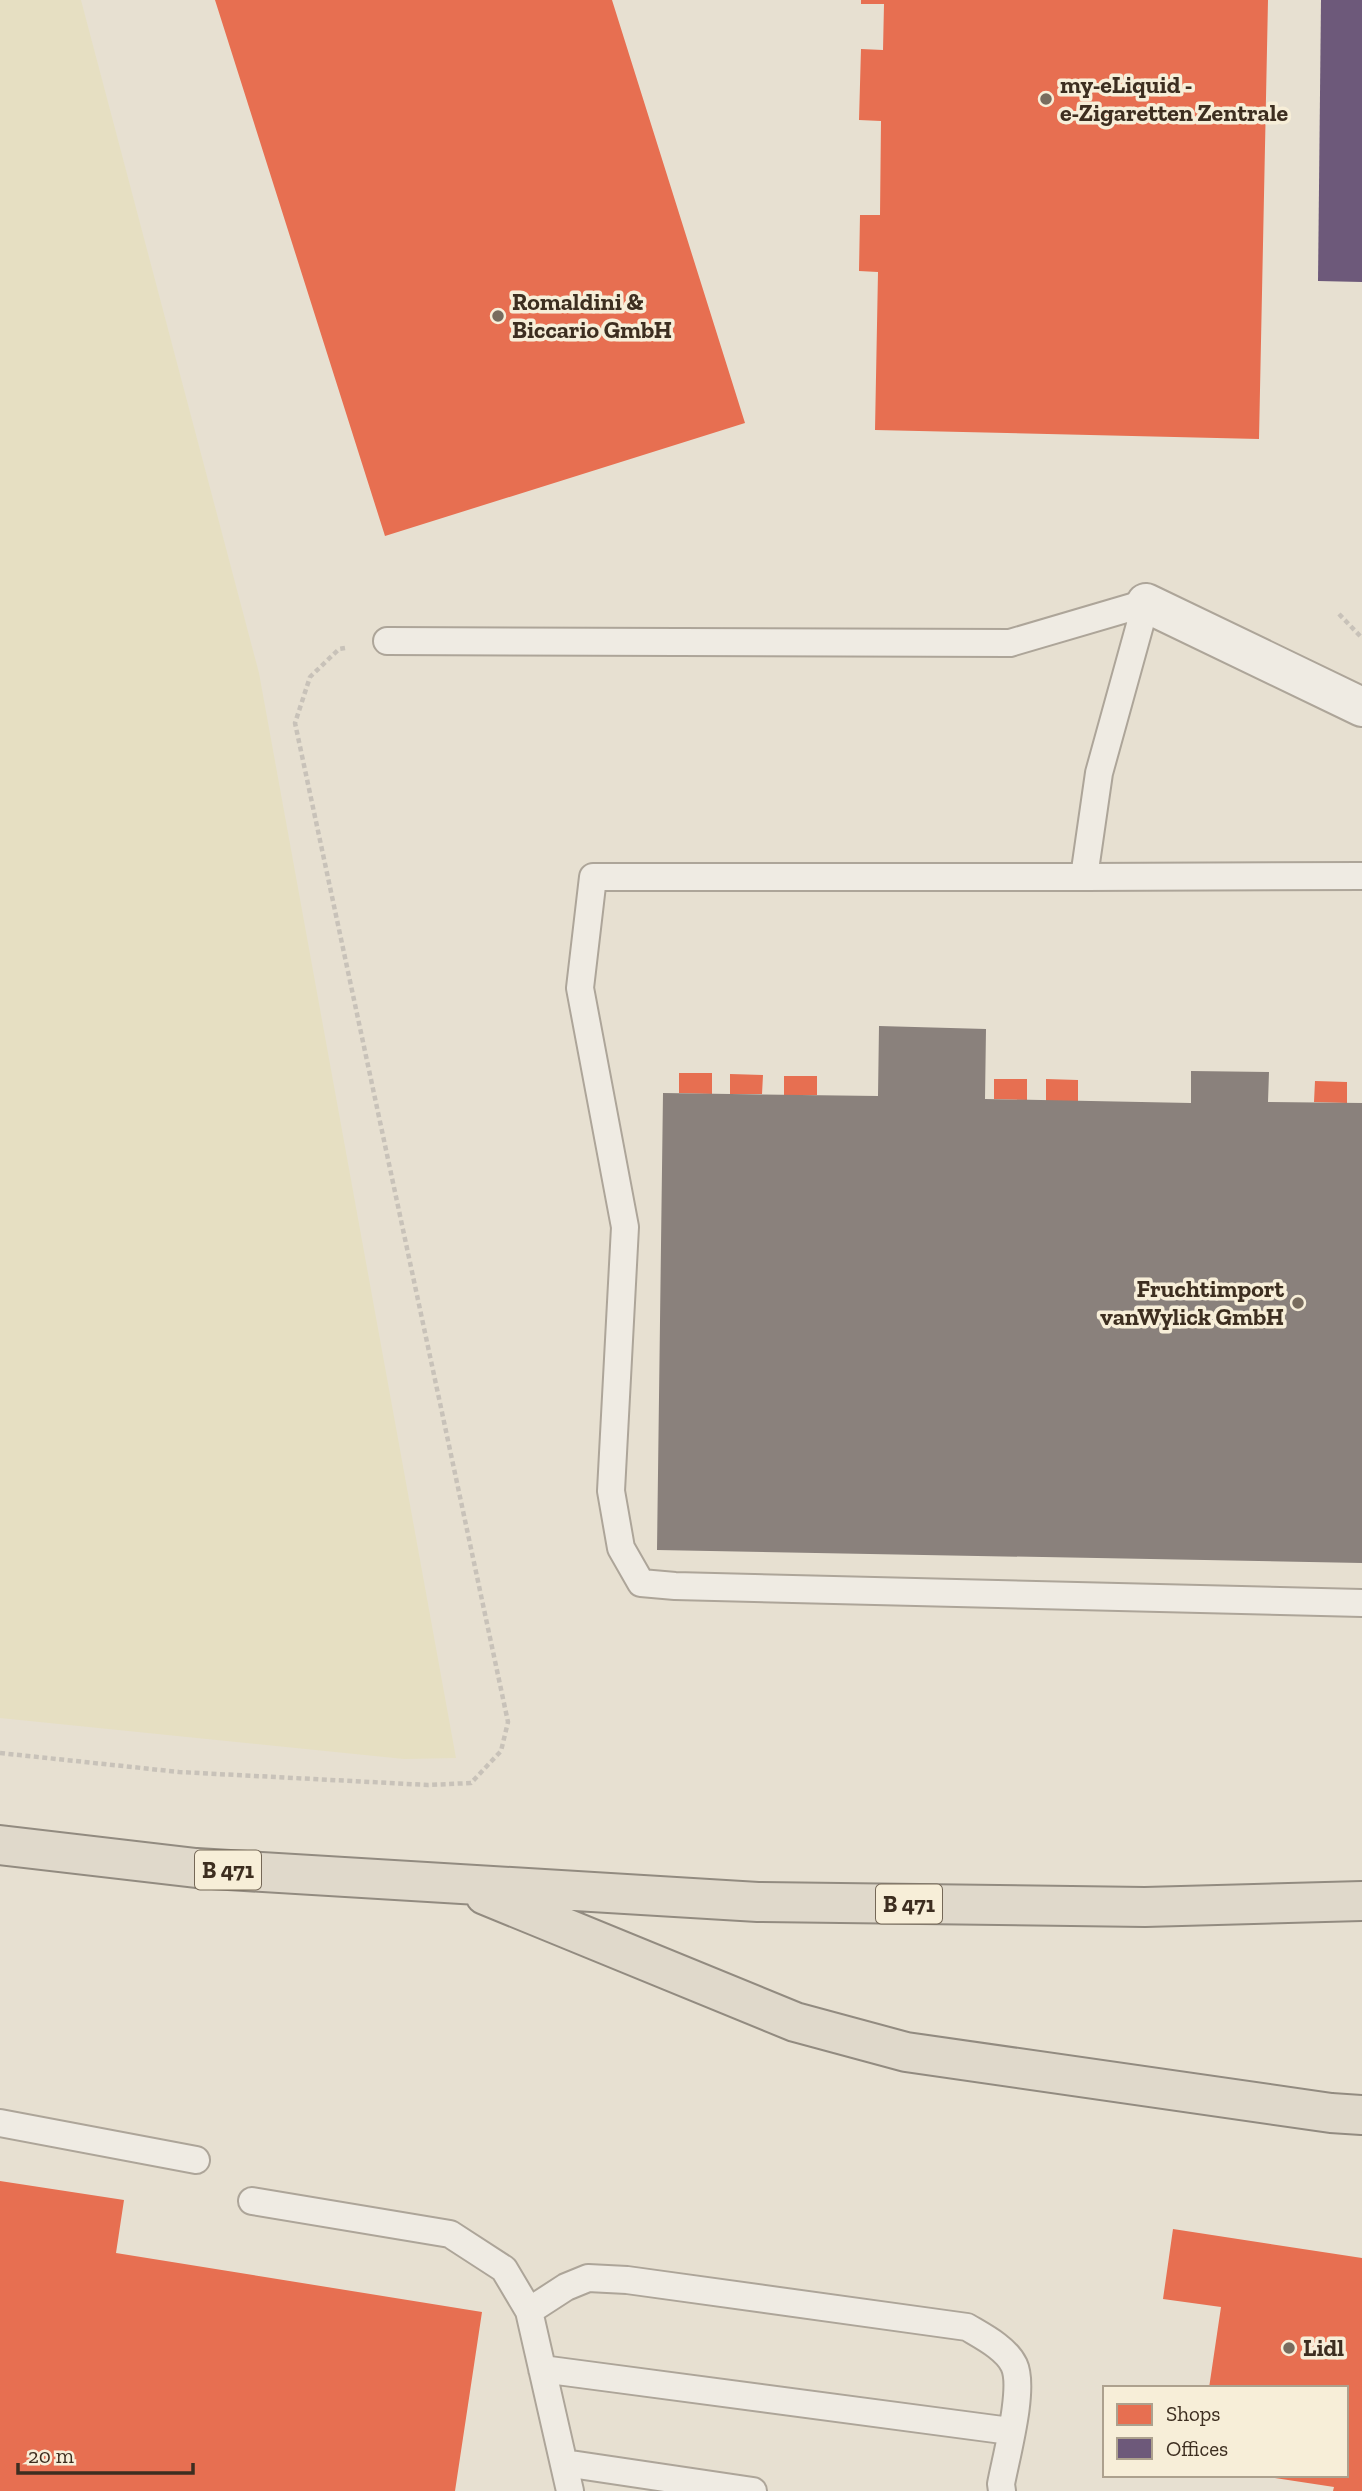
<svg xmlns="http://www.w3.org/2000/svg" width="1362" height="2491" viewBox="0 0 1362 2491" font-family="'Zilla Slab',serif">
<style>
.farmland{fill:#e6dfc2}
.shops{fill:#e76f51}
.offices{fill:#6d597a}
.industry{fill:#8a817c}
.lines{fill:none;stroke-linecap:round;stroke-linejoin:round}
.service-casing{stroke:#ada599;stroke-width:30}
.minor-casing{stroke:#ada599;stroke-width:42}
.trunk-casing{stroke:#928b80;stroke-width:42}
.path{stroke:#c8c2b9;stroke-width:4.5;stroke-dasharray:5 3.5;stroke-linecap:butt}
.service{stroke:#efebe3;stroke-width:26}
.minor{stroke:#efebe3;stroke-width:38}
.trunk{stroke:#e0d9cb;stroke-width:38}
.poi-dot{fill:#786c5e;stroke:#f7eed8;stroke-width:2.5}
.labels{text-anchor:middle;stroke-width:7;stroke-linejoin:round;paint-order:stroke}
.shield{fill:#f7eed8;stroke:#756857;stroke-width:2}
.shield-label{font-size:23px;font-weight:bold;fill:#3d2e20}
.poi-label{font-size:24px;font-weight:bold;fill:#3d2e20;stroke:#f7eed8;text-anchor:start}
</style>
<rect width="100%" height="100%" fill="#e7e0d1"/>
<!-- farmland -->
<path class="farmland" d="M0 0H81L259 673 456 1758 404 1759 0 1718Z"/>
<!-- shops -->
<path class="shops" d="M215 0H612L745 423 385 536Z
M861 0H1268L1259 439 875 430 878 272 859 271 860 215H880L881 121 859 120 861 49 883 50 884 4H861Z
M679 1073H712V1094L679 1093Z
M730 1074 763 1075 762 1094H730Z
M784 1076H817V1095H784Z
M994 1079H1027V1100L994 1099Z
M1046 1079 1078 1080V1101H1046Z
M1315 1081 1347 1082V1103L1314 1102Z
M0 2181 124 2200 116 2253 482 2312 455 2491H0Z
M1173 2229 1362 2258V2491H1333L1334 2487 1269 2477 1346 2475V2388H1209L1221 2307 1163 2299Z"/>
<!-- offices -->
<path class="offices" d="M1321 0H1362V282L1318 281Z"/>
<!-- industry -->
<path class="industry" d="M879 1026 986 1029 985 1099 1191 1103V1071L1269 1072 1268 1102 1362 1103V1563L657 1550 663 1093 878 1096Z"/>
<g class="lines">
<!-- service casing -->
<g class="service-casing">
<path id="service" d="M1146 603 1099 773 1084 877H593L580 988 625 1227 611 1491 621 1548 641 1583 675 1586 1362 1603
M387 641 1010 643 1146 603
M1084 877 1362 876
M0 2123 196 2160
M252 2201 450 2234 504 2269 529 2311 570 2491
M529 2311 566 2287 588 2278 627 2280 967 2327C982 2336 1006 2348 1014 2365 1025 2388 1006 2457 1001 2484L1002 2491
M542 2369 1010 2431
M564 2463 753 2491"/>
</g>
<!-- minor casing -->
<g class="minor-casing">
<path id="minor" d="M1146 603 1362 707"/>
</g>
<!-- trunk casing -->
<g class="trunk-casing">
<path id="trunk" d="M0 1845 196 1868 758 1902 1145 1907 1362 1901
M485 1895 795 2022 906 2052 1331 2113 1362 2115"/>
</g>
<!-- path -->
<path class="path" d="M1339 614 1362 638
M0 1753 179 1772 428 1785 471 1783 501 1751 508 1722 295 723 310 677 339 649 345 648"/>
<!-- service -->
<use href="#service" class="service"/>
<!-- minor -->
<use href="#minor" class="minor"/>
<!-- trunk -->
<use href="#trunk" class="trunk"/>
</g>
<!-- markers -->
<g class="poi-dot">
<circle cx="1046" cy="99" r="7"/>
<circle cx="498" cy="316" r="7"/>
<circle cx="1298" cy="1303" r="7"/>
<circle cx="1289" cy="2348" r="7"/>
</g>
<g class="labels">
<!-- shield labels -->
<g class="shield">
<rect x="195" y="1850.5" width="66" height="39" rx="5"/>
<rect x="876" y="1884.5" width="66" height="39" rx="5"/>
</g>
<g class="shield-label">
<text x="228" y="1878">B 471</text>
<text x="909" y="1912">B 471</text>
</g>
<!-- poi labels -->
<g class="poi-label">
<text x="1060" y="93">my-eLiquid -<tspan x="1060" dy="28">e-Zigaretten Zentrale</tspan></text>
<text x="512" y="310">Romaldini &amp;<tspan x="512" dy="28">Biccario GmbH</tspan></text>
<text x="1284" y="1297" text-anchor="end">Fruchtimport<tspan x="1284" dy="28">vanWylick GmbH</tspan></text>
<text x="1303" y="2356">Lidl</text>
</g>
</g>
<!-- legend -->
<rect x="1103" y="2386" width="245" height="91" fill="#f7eed8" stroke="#ada18e" stroke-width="2"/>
<rect x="1117" y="2404" width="35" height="21" fill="#e76f51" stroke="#ada18e" stroke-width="2"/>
<text x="1166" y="2421" font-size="21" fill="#3d2e20">Shops</text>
<rect x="1117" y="2438" width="35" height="21" fill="#6d597a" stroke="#ada18e" stroke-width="2"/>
<text x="1166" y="2456" font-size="21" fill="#3d2e20">Offices</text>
<!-- scale -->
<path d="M18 2463v10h175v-10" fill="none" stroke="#3d2e20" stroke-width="3.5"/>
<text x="28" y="2463" font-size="21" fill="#3d2e20" stroke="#f7eed8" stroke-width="5" paint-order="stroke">20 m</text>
</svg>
